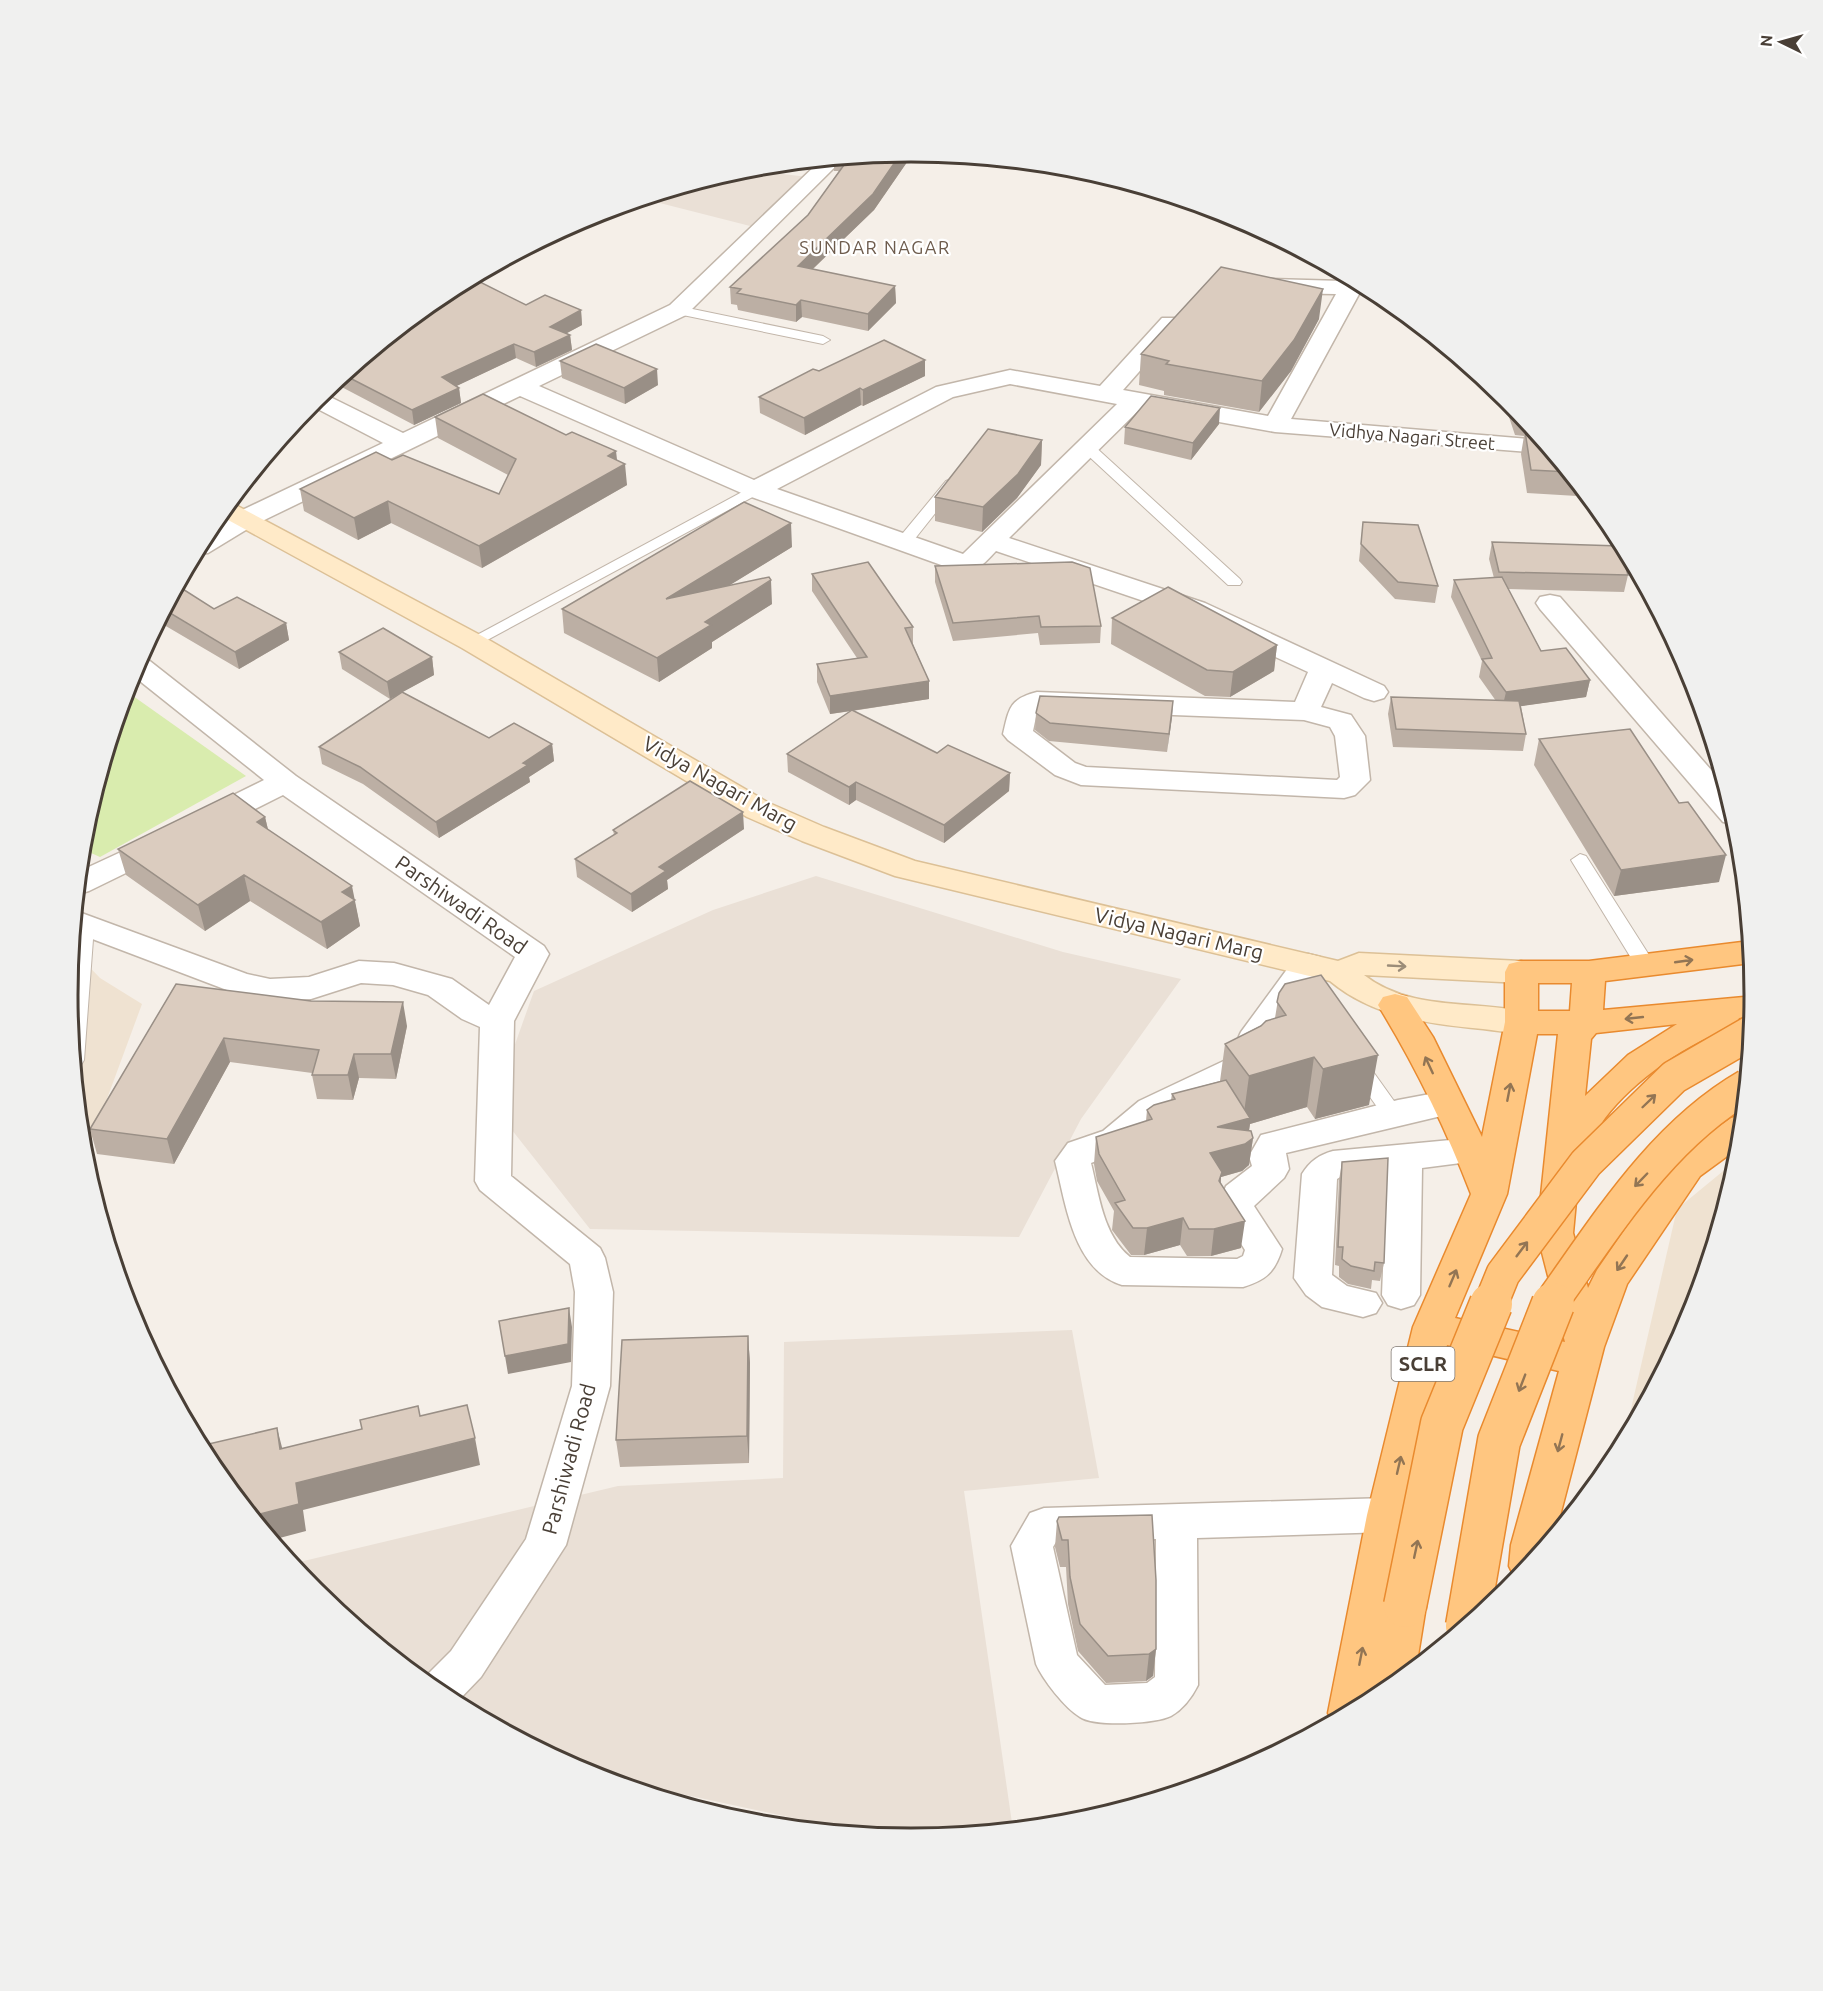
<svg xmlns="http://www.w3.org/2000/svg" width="1823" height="1991" viewBox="0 0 1823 1991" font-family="Ubuntu,sans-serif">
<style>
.residential{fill:#eae0d6}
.education{fill:#efe2d1}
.green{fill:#d9ecae}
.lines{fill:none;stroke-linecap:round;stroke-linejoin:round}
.service-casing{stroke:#c2b6aa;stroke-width:2}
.minor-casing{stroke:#c2b6aa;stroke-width:3}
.secondary-casing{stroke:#dcc096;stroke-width:3}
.trunk-casing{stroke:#e98a2e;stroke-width:3}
.service{fill:#fff;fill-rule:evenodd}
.minor{fill:#fff;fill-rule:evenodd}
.secondary{fill:#ffeac8;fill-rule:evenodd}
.trunk{fill:#ffc680;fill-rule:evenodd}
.trunk-bridge-far1-casing{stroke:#e98a2e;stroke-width:36;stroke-linecap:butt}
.trunk-bridge-casing{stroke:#e98a2e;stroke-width:45;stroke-linecap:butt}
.trunk-bridge-far1{stroke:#ffc680;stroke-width:33}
.trunk-bridge{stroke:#ffc680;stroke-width:42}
.wall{fill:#bcafa4}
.shaded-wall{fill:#998f86}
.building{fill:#dbccbf;stroke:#998f86;stroke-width:1.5}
.oneway{stroke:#927554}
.oneway2{stroke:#9b8c78}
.labels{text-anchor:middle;stroke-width:4.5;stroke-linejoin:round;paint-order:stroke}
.far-neighbourhood-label{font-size:18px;letter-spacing:1.5px;fill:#6d5b4c;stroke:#fff}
.far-street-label{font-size:18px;fill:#493f36;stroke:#fff}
.shield{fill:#fff;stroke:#807972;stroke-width:1.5}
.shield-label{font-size:20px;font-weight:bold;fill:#493f36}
.street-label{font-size:21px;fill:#493f36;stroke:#fff}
.rim{fill:none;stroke:#493f36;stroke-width:3}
</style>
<rect width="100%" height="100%" fill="#f5efe8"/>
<!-- residential -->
<path class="residential" d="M767 166 766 172 808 177 758 228 644 199 747 168Z
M816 876 1063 952 1181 979 1081 1119 1019 1237 590 1229 493 1106 534 991 713 910Z
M1072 1330 1099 1478 964 1491 1013 1830 911 1839 882 1837 584 1773 442 1697 314 1592 291 1564 618 1486 783 1478 784 1342Z"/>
<!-- education -->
<path class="education" d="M72 949 100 978 142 1004 84 1161 68 995Z
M1739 1158 1691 1319 1622 1448 1677 1209Z"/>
<!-- green -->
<path class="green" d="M126 691 246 776 100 857 82 849 84 831Z"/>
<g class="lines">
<!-- service casing -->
<g class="service-casing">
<path id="service" d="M678 306 823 336 830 340 823 344 673 313V307Z
M1087 443 1092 444 1240 579 1242 582 1240 585H1228L1082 450 1080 447Z
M951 479 959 484 956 487 910 545H898L896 542 898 539 946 481Z
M755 485 760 487 763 490 760 493 478 645H466L464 642Z
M1580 854 1586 856 1656 966 1653 970H1639L1636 966 1571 860Z
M85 920 92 922 94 926 84 1060 81 1065 75 1067 69 1006 76 926 78 922Z
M1357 1057 1364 1059 1399 1108 1402 1113 1399 1118 1392 1120 1385 1118 1350 1069 1347 1064 1350 1059Z"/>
</g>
<!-- minor casing -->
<g class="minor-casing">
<path id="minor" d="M844 158 686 315 539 386 754 480 936 387 1010 370 1100 386 1162 318H1178L1182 323 1123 390 1268 416 1336 294 1271 293 1263 291 1260 286 1263 281 1271 279 1343 281 1347 276 1364 285 1291 419 1542 440 1554 454 1275 432 1141 408 1009 538 1205 603 1384 686 1388 692 1384 698 1374 701 1364 698 1332 683 1321 707 1351 715 1365 736 1370 780 1355 795 1344 798 1081 785 1055 775 1008 740 1003 734C1009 709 1009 699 1037 692L1295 702 1308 672 1185 615 996 551C984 563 976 575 958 571L746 495 520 396 254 525 208 553 195 554 208 530 236 513 383 443 310 405 322 393 403 433 670 305 821 160ZM1010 384 1117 404 963 554 777 489 953 397ZM1042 710 1304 720 1330 727 1335 736 1340 777 1337 780 1086 767 1075 763 1033 731 1037 712Z
M1550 595 1560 597 1726 787 1737 824 1723 822 1540 609 1536 603 1540 597Z
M140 657 146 658 296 776 544 946 549 954 514 1021 511 1176 600 1248 605 1258 613 1292 610 1386 566 1545 481 1677 455 1704 422 1680 451 1651 526 1539 572 1386 575 1292 570 1264 480 1190 475 1181 480 1027 462 1019 428 995 393 985 361 983 311 999 270 1001 240 995 74 932 76 911 247 974 270 979 309 977 359 961 394 963 452 979 489 1005 515 957 283 795 217 828 206 830 195 828 191 821 195 814 264 780 131 674Z
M162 833 173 836 177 843 173 850 89 891 78 894 80 871Z
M1308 954 1320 957 1324 965 1270 1042 1268 1057 1254 1074 1163 1119 1127 1149 1091 1163C1099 1195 1103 1235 1130 1257L1237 1259 1243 1256 1245 1250 1218 1207 1226 1186 1252 1166 1249 1156 1261 1135 1398 1100 1446 1091 1458 1094 1463 1103 1458 1112 1286 1153 1289 1169 1284 1178 1254 1206 1282 1249C1275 1272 1266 1280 1243 1287L1122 1285C1073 1270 1066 1204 1055 1161L1068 1143 1103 1131 1139 1101 1230 1058C1237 1051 1236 1040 1241 1032L1296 957Z
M1472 1138 1484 1142 1490 1151 1484 1160 1422 1168 1420 1295 1414 1305 1401 1309 1388 1305 1382 1295 1387 1172 1342 1176 1337 1179 1332 1275 1347 1286 1376 1293 1382 1303 1376 1313 1363 1317 1322 1307 1306 1295 1294 1278 1302 1174C1310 1161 1319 1155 1333 1151Z
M1387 1498 1401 1503 1407 1515 1401 1527 1387 1532 1197 1538 1198 1685C1192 1697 1183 1709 1171 1716 1155 1724 1094 1727 1080 1717 1065 1708 1043 1680 1036 1664L1011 1546 1030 1513 1044 1508ZM1156 1539 1155 1677 1147 1683 1105 1685 1077 1655 1053 1547 1056 1542Z"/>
</g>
<!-- secondary casing -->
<g class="secondary-casing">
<path id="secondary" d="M230 502 482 636 769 803 824 827 915 861 1338 961 1359 953 1521 961 1533 964 1537 972 1533 980 1521 983 1364 975C1412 1013 1479 999 1534 1014L1539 1022 1534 1030C1517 1035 1500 1031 1483 1029 1429 1024 1373 1017 1330 981L895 876 802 841 747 817 462 648 219 515Z"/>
</g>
<!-- trunk casing -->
<g class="trunk-casing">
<path id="trunk" d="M1750 941 1751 963 1605 981 1603 1010 1755 996 1753 1016 1739 1018 1735 1027C1691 1039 1632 1082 1605 1118 1595 1131 1597 1152 1589 1166L1579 1169 1573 1233 1588 1288 1597 1270 1674 1158 1731 1118 1743 1115 1741 1146 1700 1176 1627 1284 1604 1347 1555 1535 1519 1579 1515 1578 1509 1566 1511 1545 1559 1371 1447 1345 1407 1515 1393 1592 1405 1588 1420 1593 1426 1606 1416 1668 1380 1697 1333 1723 1328 1713 1367 1515 1413 1327 1471 1194C1446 1129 1415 1065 1378 1005L1383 997 1395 994 1407 997 1433 1037 1482 1137 1505 1022V972L1509 964 1521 961H1589ZM1538 983H1572L1570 1011H1538ZM1677 1024 1628 1055 1585 1096 1591 1039 1596 1033ZM1537 1034H1558L1537 1233 1565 1342 1455 1318 1507 1194Z"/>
</g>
<!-- service -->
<use href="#service" class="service"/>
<!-- minor -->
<use href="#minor" class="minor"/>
<!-- secondary -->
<use href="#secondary" class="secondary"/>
<!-- trunk -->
<use href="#trunk" class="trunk"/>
<!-- trunk-bridge-far1 casing -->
<g class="trunk-bridge-far1-casing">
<path id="trunk-bridge-far1" d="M1490 1306 1503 1274 1586 1163 1674 1077 1752 1032
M1552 1306 1556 1296C1610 1220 1664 1134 1747 1086"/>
</g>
<!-- trunk-bridge casing -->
<g class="trunk-bridge-casing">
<path id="trunk-bridge" d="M1405 1606 1442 1424 1491 1304
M1467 1626 1499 1441 1553 1304"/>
</g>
<!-- trunk-bridge-far1 -->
<use href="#trunk-bridge-far1" class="trunk-bridge-far1"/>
<!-- trunk-bridge -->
<use href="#trunk-bridge" class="trunk-bridge"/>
</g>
<!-- wall -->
<path class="wall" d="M914 152 874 210 813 269 895 286 896 303 868 331 802 317 796 322 738 310 737 305 731 304 730 287 808 215 839 171H834V159Z
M817 161 808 169 769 165Z
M443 294 526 305 581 310 582 325 567 333 570 335 572 350 536 367 516 358 456 386 459 388 461 403 414 425 334 383Z
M1319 319 1291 371 1259 412 1164 395V391L1139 385 1141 354Z
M560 361 658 385 625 404 562 378Z
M819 371 925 376 863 406 861 405 805 435 760 413 759 397Z
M1501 393 1509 399 1580 486 1577 496 1527 493 1521 454 1524 436 1515 435Z
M435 417 617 460 627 485 482 568 391 523 358 540 304 511 300 489 392 460 499 494 508 475 438 438Z
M1219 424 1191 460 1124 444 1125 427Z
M1042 440 1041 465 1017 498 982 532 935 521V497Z
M1363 522 1438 586 1435 603 1395 599 1359 561Z
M1492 542 1628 575 1624 592 1508 589 1541 651 1590 680 1586 697 1521 706 1526 734 1523 751 1393 747 1388 714 1391 697 1496 701 1479 677 1482 661 1451 597 1454 580 1494 578 1489 559Z
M792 547 728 586 772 604 712 642V648L659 682 564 633 562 609Z
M935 566 1101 626 1100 643 1040 645 1038 633 953 641 935 582Z
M812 574 913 627V644L929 681V699L852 711 937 753 1010 773 1009 791 944 843 856 800 849 805 788 772 787 754 852 711 830 714 817 682V664L857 658 812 591Z
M178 586 214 609 286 623 289 640 239 669 159 622Z
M1112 618 1277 645 1274 671 1230 697 1205 696 1111 644Z
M339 652 432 657 434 675 402 692 489 738 552 744 554 761 529 777 530 782 439 838 363 784 322 764 319 747 395 696 390 699 342 669Z
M1173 701 1167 752 1049 741 1035 730 1036 713Z
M1539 739 1679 803 1719 882 1614 896 1534 765Z
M265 817 268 829 354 899 360 926 327 949 250 901 205 931 126 875 118 849Z
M744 829 667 880 668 889 632 912 577 877 575 859 614 835 613 830Z
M176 984 407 1026 396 1079 359 1078 353 1100 317 1099 312 1075V1073L230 1062 174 1164 97 1154 90 1129Z
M1279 993 1369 1105 1315 1119 1307 1107 1250 1124 1249 1131 1253 1138 1249 1165 1242 1171 1221 1177V1183L1241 1248 1211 1256H1187L1180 1245 1144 1255H1131L1112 1230 1114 1211 1097 1181 1094 1164 1096 1137 1146 1121 1147 1110 1171 1100 1172 1094 1220 1081 1225 1044 1275 1018Z
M1342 1162 1384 1263 1380 1281 1372 1280 1371 1289 1348 1284 1339 1277V1266L1335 1265 1339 1180Z
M748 1336 750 1363 749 1463 620 1467 616 1440Z
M1057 1521 1156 1649 1153 1676 1146 1681 1106 1683 1078 1651 1068 1604 1066 1567H1060L1055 1547Z"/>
<!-- shaded-wall -->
<path class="shaded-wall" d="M902 152H914L874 210 798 283V266Z
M817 161 808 169V162Z
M629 203 566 228 589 216Z
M895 286 896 303 868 331V314Z
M1323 289 1319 319 1291 371 1259 412 1262 381Z
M801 300 802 317 796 322V305Z
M581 310 582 325 552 341 550 327Z
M570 335 572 350 536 367 534 352Z
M514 344 516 358 444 392 442 377Z
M925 360V376L863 406V390Z
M657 369 658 385 625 404 624 388Z
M459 388 461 403 414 425 412 410Z
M860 388 861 405 805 435 804 418Z
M1220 408 1219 424 1191 460 1193 443Z
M1042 440 1041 465 1017 498 982 532 983 507Z
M616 451 618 468 625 464 627 485 482 568 479 546 608 456Z
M388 501 391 523 358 540 354 518Z
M791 523 792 547 668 623 666 599Z
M771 580 772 604 712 642V648L659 682 657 658 705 622Z
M286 623 289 640 239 669 235 652Z
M1277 645 1274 671 1230 697 1233 672Z
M432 657 434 675 390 699 387 682Z
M1590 680 1586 697 1502 709 1506 692Z
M929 681V699L830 714V696Z
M1173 701 1172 718 1167 752 1169 734Z
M552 744 554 761 529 777 530 782 439 838 436 822 523 763Z
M1010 773 1009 791 944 843V825Z
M856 782V800L849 805V787Z
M743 812 744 829 667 880 668 889 632 912 631 894 659 867Z
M265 817 271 843 257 822Z
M1726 855 1719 882 1614 896 1621 870Z
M244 875 250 901 205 931 198 905Z
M352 886 360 926 327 949 321 922 342 892Z
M403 1002 407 1026 396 1079 391 1054Z
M224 1038 230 1062 174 1164 167 1139Z
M354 1054 359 1078 353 1100 348 1075Z
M1378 1055 1369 1105 1315 1119 1323 1069Z
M1314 1057 1307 1107 1250 1124 1247 1142 1253 1138 1249 1165 1242 1171 1221 1177 1219 1199 1210 1153 1217 1127 1243 1120 1249 1076Z
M1183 1218 1180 1245 1144 1255 1147 1228Z
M1245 1221 1241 1248 1211 1256 1214 1229Z
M569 1308 572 1327 571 1362 508 1374 505 1356Z
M748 1336 750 1363 749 1463 747 1436Z
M277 1428 284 1455 280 1449Z
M475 1438 480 1465 303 1510 306 1531 272 1540 252 1516 296 1483Z
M1156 1649 1153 1676 1146 1681 1149 1654Z"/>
<!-- building -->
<path class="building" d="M902 152 873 194 798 266 895 286 868 314 801 300 796 305 737 293 741 289 730 287 808 215 849 158Z
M1221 267 1323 289 1294 340 1262 381 1166 364 1169 361 1141 354Z
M472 278 526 305 545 295 581 310 550 327 570 335 534 352 514 344 442 377 459 388 412 410 344 375 443 294Z
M884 340 925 360 863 390 860 388 804 418 759 397 813 369 819 371Z
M596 344 657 369 624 388 560 361Z
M483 394 566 435 572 432 616 451 608 456 625 464 479 546 388 501 354 518 300 489 376 452 392 460 403 455 499 494 516 459 435 417Z
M1151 396 1220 408 1193 443 1125 427Z
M988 429 1042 440 1018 474 983 507 935 497Z
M1525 431 1535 432 1569 472 1531 470Z
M744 502 791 523 666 599 769 577 771 580 705 622 711 625 657 658 562 609Z
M1363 522 1418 525 1438 586 1398 582 1361 544Z
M1492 542 1620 546 1628 575 1499 572Z
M868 562 913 627 905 628 929 681 830 696 817 664 867 657 812 574Z
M1072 562 1090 568 1101 626 1041 627 1039 616 953 623 935 566Z
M1502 577 1541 651 1566 648 1590 680 1506 692 1482 659 1492 658 1454 580Z
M178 586 214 609 237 597 286 623 235 652 165 610Z
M1168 587 1277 645 1233 672 1207 670 1112 618Z
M383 628 432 657 387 682 339 652Z
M402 692 489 738 514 723 552 744 523 763 528 765 436 822 360 767 319 747Z
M1040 696 1173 701 1169 734 1050 723 1036 713Z
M1391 697 1519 701 1526 734 1396 729Z
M852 710 937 753 948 745 1010 773 944 825 856 782 849 787 787 754Z
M1630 729 1679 803 1688 802 1726 855 1621 870 1539 739Z
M690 781 743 812 659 867 666 871 631 894 575 859 617 833 613 830Z
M233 793 265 817 257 822 352 886 342 892 355 900 321 922 244 875 198 905 118 849Z
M1321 975 1378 1055 1323 1069 1314 1057 1249 1076 1225 1044 1261 1026 1266 1021 1286 1015 1277 1002 1279 993 1285 984Z
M176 984 311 1001 403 1002 391 1054H354L348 1075H312L319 1050 224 1038 167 1139 90 1129Z
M1226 1080 1250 1118 1217 1127 1251 1131 1253 1138 1245 1144 1210 1153 1222 1172 1219 1181 1245 1221 1214 1229H1189L1183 1218 1147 1228H1133L1115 1203 1125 1200 1099 1154 1096 1137 1152 1119 1147 1110 1154 1105 1175 1099 1172 1094Z
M1388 1158 1384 1263 1375 1262 1374 1271 1351 1266 1342 1259 1343 1247H1338L1342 1162Z
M569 1308 568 1344 505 1356 499 1321Z
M748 1336 747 1436 616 1440 622 1340Z
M467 1405 475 1438 296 1483 299 1504 252 1516 210 1464 200 1446 277 1428 280 1449 362 1429 360 1420 418 1406 420 1416Z
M1152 1515 1156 1580V1649L1149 1654 1108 1656 1080 1624 1070 1577 1068 1540H1062L1057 1521 1059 1517Z"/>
<!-- one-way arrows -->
<defs><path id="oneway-shaft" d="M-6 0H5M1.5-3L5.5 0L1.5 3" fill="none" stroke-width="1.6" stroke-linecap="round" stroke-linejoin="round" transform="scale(1.5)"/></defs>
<g class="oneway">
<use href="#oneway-shaft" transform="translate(1684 961) rotate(-8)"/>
<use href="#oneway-shaft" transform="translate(1634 1018) rotate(174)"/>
<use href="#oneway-shaft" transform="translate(1429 1065) rotate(-115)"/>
<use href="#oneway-shaft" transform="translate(1509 1092) rotate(-79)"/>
<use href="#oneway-shaft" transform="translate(1649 1101) rotate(-44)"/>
<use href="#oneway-shaft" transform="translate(1641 1180) rotate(134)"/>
<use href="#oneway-shaft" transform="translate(1522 1249) rotate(-53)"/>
<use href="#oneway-shaft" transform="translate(1622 1263) rotate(124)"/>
<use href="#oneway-shaft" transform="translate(1453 1278) rotate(-67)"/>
<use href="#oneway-shaft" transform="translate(1522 1383) rotate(111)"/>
<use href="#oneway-shaft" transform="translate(1560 1443) rotate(105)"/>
<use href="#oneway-shaft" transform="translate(1399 1465) rotate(-77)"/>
<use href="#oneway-shaft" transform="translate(1416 1549) rotate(-78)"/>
<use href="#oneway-shaft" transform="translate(1361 1656) rotate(-79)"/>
</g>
<use class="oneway2" href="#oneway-shaft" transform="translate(1397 966) rotate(3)"/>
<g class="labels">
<!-- far-neighbourhood labels -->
<g class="far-neighbourhood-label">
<text x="875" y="254">SUNDAR NAGAR</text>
</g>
<!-- far-street labels -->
<g class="far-street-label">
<text transform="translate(1412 437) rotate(5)" y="6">Vidhya Nagari Street</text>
</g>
<!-- shield labels -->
<rect class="shield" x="1391.5" y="1347" width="63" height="34" rx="4.5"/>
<g class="shield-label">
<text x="1423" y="1371">SCLR</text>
</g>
<!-- street labels -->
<g class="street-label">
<text transform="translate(720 784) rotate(29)" y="7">Vidya Nagari Marg</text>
<text transform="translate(461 905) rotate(35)" y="7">Parshiwadi Road</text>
<text transform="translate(1179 934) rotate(13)" y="7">Vidya Nagari Marg</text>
<text transform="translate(569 1459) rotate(-75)" y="7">Parshiwadi Road</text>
</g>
</g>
<!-- crop -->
<path d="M0 0H1823V1991H0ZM78 995a833 833 0 1 1 1666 0a833 833 0 1 1-1666 0Z" fill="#f0f0ef" fill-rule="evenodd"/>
<path class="rim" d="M78 995a833 833 0 1 1 1666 0a833 833 0 1 1-1666 0Z"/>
<!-- north arrow -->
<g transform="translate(1781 42) rotate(275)" stroke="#ffffff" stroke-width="4.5" paint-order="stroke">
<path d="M0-4.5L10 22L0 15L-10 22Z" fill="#493f36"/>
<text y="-9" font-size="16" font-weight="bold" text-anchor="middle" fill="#493f36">N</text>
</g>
</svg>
